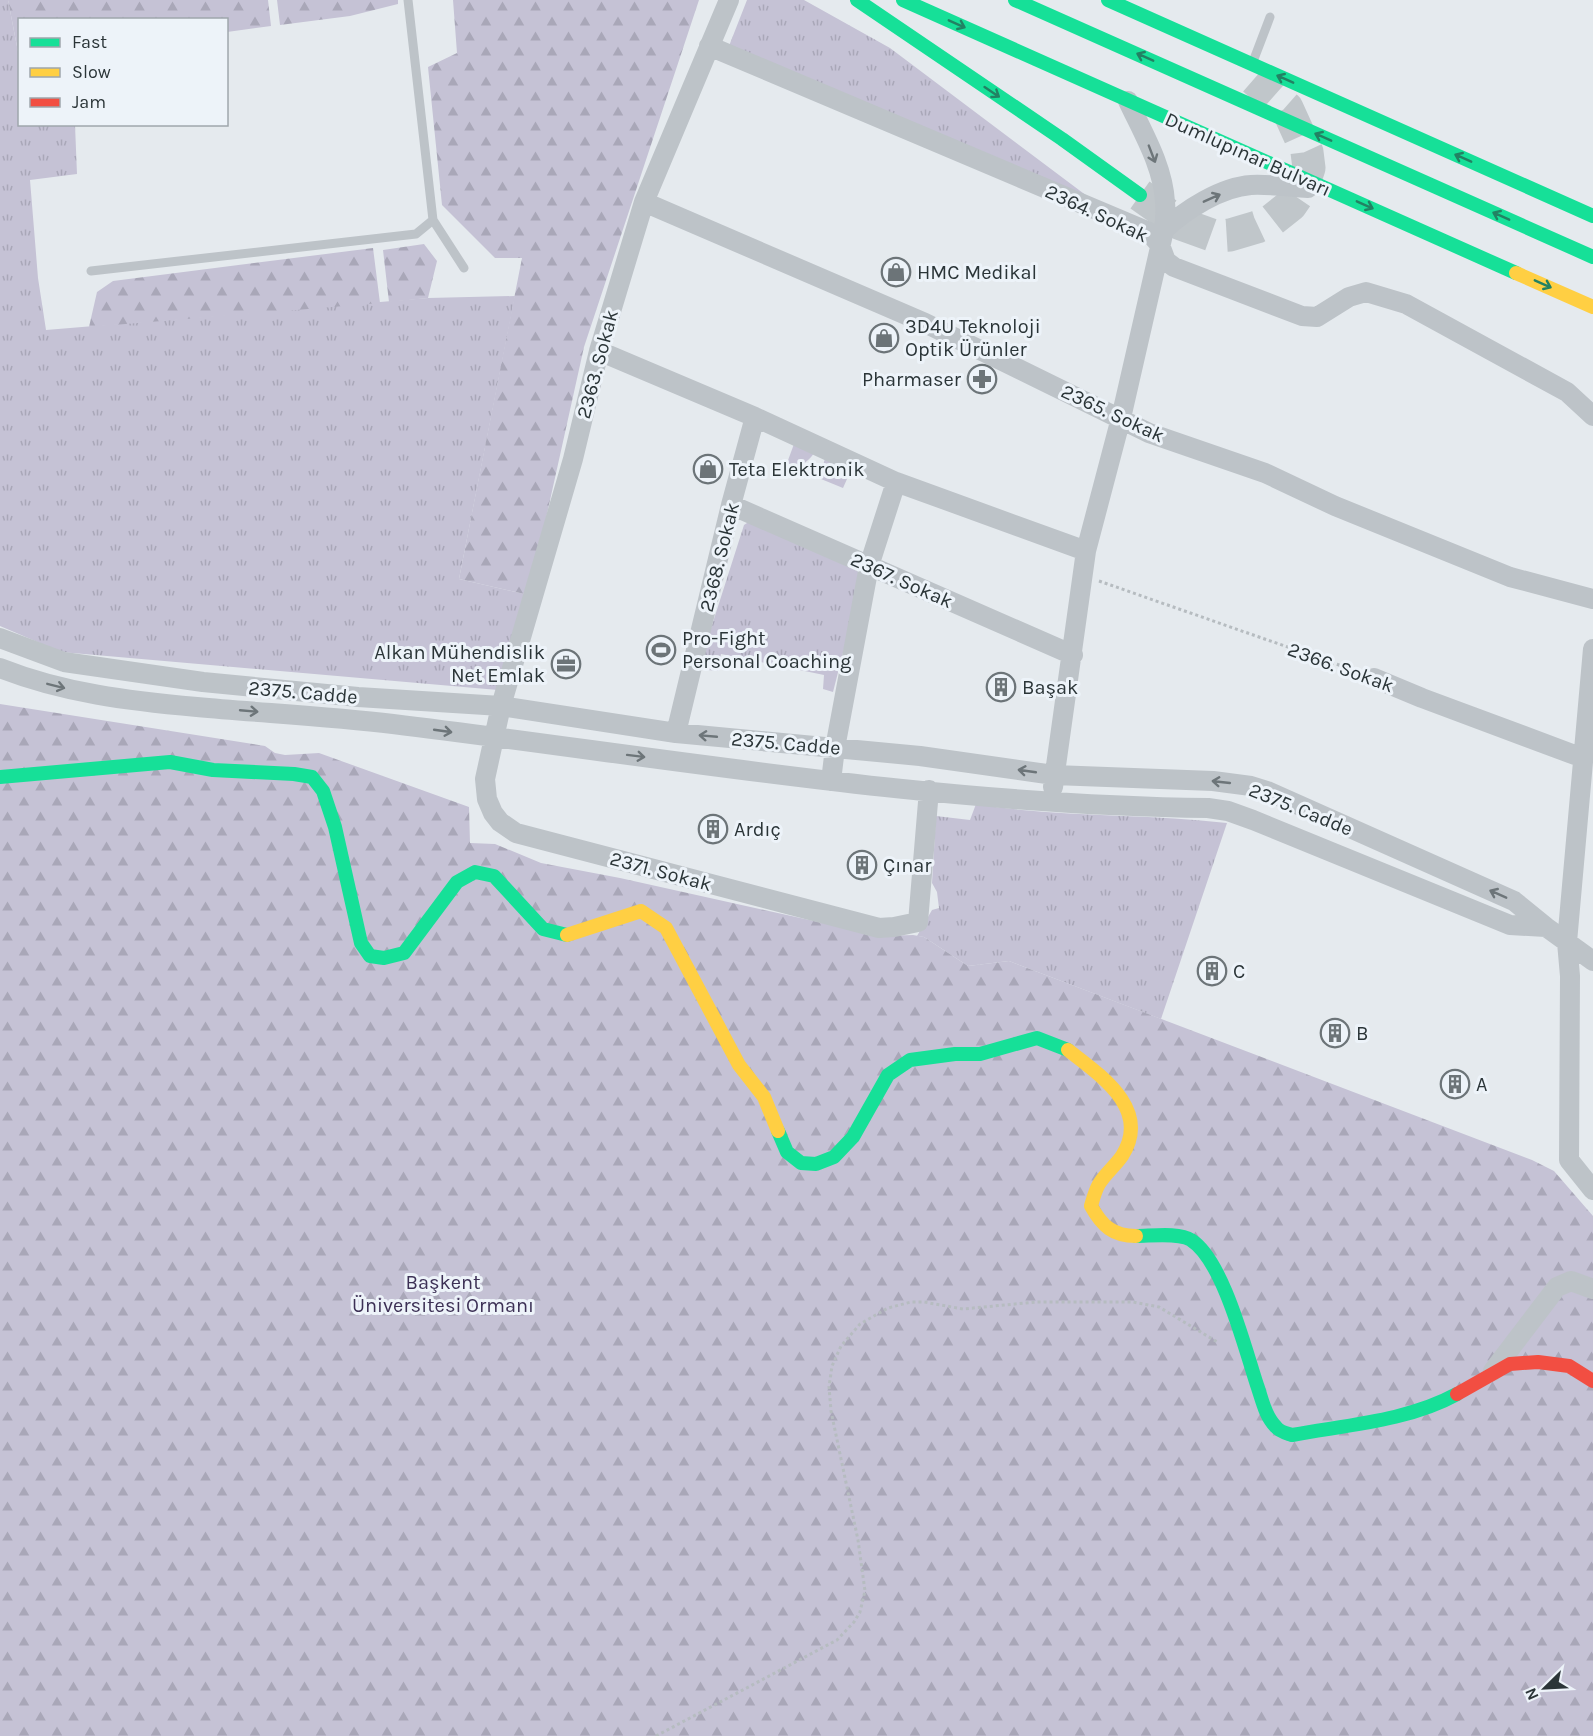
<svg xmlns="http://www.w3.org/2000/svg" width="1593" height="1736" viewBox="0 0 1593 1736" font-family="Karla,sans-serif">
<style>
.grass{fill:url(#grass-tufts)}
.forest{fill:url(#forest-firs)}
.park{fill:#c5c2d5}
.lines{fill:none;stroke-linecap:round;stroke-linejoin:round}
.highway-tunnel{stroke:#c0c6ca;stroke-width:33;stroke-dasharray:33 16;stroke-linecap:butt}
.path{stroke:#b6bcc0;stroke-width:3;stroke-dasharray:3 3;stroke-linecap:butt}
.lane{stroke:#bdc3c8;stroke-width:9}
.street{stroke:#bdc3c8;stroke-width:20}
.fast{stroke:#16e098;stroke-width:14}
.slow{stroke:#ffcf43;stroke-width:14}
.jam{stroke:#f24e42;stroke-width:14}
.oneway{stroke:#228263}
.oneway2{stroke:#6d7579}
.labels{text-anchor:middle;stroke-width:6;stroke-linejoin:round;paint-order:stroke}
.street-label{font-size:20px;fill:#2b3538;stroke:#edf3f9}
.poi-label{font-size:20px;fill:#2b3538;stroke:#edf3f9;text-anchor:start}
.park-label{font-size:20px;fill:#3c3055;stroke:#edf3f9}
</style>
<defs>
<pattern id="grass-tufts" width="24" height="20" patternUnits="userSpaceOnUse" patternTransform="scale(1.5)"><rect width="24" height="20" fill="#c5c2d5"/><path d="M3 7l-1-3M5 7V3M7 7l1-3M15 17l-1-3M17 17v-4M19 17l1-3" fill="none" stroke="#a9a7b8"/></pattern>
<pattern id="forest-firs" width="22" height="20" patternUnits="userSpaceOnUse" patternTransform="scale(1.5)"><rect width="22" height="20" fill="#c5c2d5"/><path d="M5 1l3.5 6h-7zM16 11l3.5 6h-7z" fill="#a9a7b8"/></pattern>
</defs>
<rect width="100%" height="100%" fill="#e5eaee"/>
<!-- grass -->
<path class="grass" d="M0 0H8L19 57 20 124 75 125 77 174 30 180 38 278 46 330 428 298 515 296 459 579 529 595 498 690 61 652 0 626Z
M747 0H804L890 48 1099 205 729 46Z
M750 521H754L863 574 833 692 823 689 824 675 721 654 718 671 698 669 744 525Z
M976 804C1059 818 1144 813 1227 823L1161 1019 1009 961 968 966 924 937 917 936 932 910 939 908 937 892 932 883 936 816 970 820Z"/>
<!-- forest -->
<path class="forest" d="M8 0H268L271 26 227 32 226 20H20L19 57Z
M277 0H398V4L350 16 280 25Z
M453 0H699L584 347 529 595 459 579 522 258H495L442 205 428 67 457 53Z
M424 244 437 261 428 298 389 302 383 250Z
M373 248 380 303 89 327 97 292 113 281Z
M0 704 265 746 275 753 285 755 319 753 469 807 470 843 495 844 541 863 620 878 882 936 913 935 924 937 968 966 1009 961 1532 1160 1554 1171 1593 1216V1736H0Z"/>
<!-- park -->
<path class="park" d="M794 444 814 453C810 460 805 461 801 468L787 463Z
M825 459 851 470 843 488 821 479C824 472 822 466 825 459Z"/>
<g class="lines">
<!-- highway-tunnel -->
<path class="highway-tunnel" d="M1140 195 1181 224 1214 236 1230 235 1257 227 1272 220 1291 205 1302 189 1309 168 1307 152 1287 108 1254 79"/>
<!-- path -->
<path class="path" d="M1099 581 1359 672
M656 1736 837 1640 854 1622 860 1612 865 1591 858 1540 831 1411 829 1387 832 1366 841 1346 860 1324 888 1308 911 1302H924L963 1309 1036 1302H1133L1159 1307 1219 1343"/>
<!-- lane -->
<path class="lane" d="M408 0 433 220 464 268
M1254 59 1270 17
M91 271 416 234 433 220"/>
<!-- street -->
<path class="street" d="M729 0 644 202 599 351 573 459 501 706 485 779 487 799 493 813 500 822 516 833 879 928 894 927 918 922 929 790
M709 46 1149 232 1160 245 1166 261 1174 267 1302 316 1317 317 1349 297 1366 292 1406 304 1567 392 1593 416
M644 202 925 323 1149 433 1265 473 1335 506 1510 577 1593 599
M1164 230C1185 210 1221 187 1251 185 1269 184 1289 187 1308 188
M599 351 755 417 896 482 1086 551
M731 505 1073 655
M0 638 64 662 203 682 358 697 501 706 676 733 920 756 1054 775 1213 781 1251 786 1267 791 1514 901 1546 927 1593 961
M1593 649 1567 942 1570 976 1569 1160 1593 1190
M0 668C63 693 130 701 197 707 262 713 328 716 393 724 663 757 934 805 1208 808L1228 811 1253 820 1510 925 1546 927
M1374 678 1422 698 1583 758
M676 733 731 505 755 417
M831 781 835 748 869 566 896 482
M1053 787 1086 551 1121 418 1164 230C1165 221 1166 211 1165 202 1163 166 1143 133 1128 101
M1493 1371 1557 1287 1571 1281 1593 1289"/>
<!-- fast -->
<path class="fast" d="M857 0 1062 139 1140 195
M903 0 1516 273
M1015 0 1593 257
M1108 0 1593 216
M0 777 170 762 213 770 294 774 312 777 323 791 335 827 361 943 370 956 384 958 404 953 457 882 475 872 494 876 543 929 567 935
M778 1131 787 1152 801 1163 816 1164 834 1157 853 1137 888 1075 910 1060 955 1054H980L1037 1038 1068 1050
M1136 1236C1151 1236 1179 1232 1191 1240 1223 1260 1245 1349 1257 1385 1262 1399 1265 1416 1276 1427 1280 1432 1286 1433 1292 1435 1346 1425 1408 1421 1457 1394"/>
<!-- slow -->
<path class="slow" d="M1516 273 1593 307
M567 935 641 911 666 928 739 1065 764 1097 778 1131
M1068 1050C1100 1075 1152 1109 1122 1156 1115 1166 1105 1174 1099 1184 1095 1191 1093 1199 1091 1206 1102 1226 1113 1236 1136 1236"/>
<!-- jam -->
<path class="jam" d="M1457 1394 1510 1364 1538 1362 1569 1366 1593 1381"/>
</g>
<!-- one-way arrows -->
<defs><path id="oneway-shaft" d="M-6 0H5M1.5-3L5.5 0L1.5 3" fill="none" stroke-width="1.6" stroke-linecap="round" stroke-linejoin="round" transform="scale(1.5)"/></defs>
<g class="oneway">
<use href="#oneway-shaft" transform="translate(957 24) rotate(24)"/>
<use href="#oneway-shaft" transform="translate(1145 57) rotate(-156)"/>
<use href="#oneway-shaft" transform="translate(1285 79) rotate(-156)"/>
<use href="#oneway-shaft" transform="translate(992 92) rotate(34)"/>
<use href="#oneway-shaft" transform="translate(1323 137) rotate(-156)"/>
<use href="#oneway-shaft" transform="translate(1463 158) rotate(-156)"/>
<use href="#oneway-shaft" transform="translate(1365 205) rotate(24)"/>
<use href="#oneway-shaft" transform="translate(1501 216) rotate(-156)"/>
<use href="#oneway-shaft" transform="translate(1543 284) rotate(24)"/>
</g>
<g class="oneway2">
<use href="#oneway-shaft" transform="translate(1152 154) rotate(69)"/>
<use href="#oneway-shaft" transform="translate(1212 198) rotate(-24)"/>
<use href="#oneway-shaft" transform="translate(56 686) rotate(14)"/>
<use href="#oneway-shaft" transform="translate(249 711) rotate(5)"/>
<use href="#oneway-shaft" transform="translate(443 731) rotate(8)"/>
<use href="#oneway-shaft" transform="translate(708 736) rotate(-175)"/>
<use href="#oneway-shaft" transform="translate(636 756) rotate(7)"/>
<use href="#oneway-shaft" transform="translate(1027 771) rotate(-172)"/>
<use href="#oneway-shaft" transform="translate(1221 782) rotate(-174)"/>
<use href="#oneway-shaft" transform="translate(1498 894) rotate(-156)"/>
</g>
<!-- icons -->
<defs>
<g id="shop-ring" transform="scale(1.5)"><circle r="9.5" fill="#edf3f9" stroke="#6c7478" stroke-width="1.5"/><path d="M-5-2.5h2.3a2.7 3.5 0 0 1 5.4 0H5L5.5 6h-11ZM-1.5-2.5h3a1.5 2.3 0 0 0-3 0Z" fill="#6c7478"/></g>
<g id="pharmacy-ring" transform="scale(1.5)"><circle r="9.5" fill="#edf3f9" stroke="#6c7478" stroke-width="1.5"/><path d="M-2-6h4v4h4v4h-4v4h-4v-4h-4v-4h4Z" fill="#6c7478"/></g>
<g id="stadium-ring" transform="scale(1.5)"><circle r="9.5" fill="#edf3f9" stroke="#6c7478" stroke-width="1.5"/><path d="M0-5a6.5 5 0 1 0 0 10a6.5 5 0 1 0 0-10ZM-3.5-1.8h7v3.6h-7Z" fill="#6c7478"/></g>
<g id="office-ring" transform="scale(1.5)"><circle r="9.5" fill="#edf3f9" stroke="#6c7478" stroke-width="1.5"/><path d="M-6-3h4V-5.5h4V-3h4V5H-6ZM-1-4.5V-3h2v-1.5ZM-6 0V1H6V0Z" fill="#6c7478"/></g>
<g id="building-ring" transform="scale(1.5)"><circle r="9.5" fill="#edf3f9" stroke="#6c7478" stroke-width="1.5"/><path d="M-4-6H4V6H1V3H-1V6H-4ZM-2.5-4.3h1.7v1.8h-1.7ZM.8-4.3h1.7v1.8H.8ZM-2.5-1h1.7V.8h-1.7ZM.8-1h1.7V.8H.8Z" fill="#6c7478"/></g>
</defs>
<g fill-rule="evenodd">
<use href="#shop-ring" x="896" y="272"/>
<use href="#shop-ring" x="884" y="338"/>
<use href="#pharmacy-ring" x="982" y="379"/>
<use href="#shop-ring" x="708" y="469"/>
<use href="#stadium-ring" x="661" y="650"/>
<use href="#office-ring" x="566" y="664"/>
<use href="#building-ring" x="1001" y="687"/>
<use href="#building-ring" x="713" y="829"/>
<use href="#building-ring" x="862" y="865"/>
<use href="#building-ring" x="1212" y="971"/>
<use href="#building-ring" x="1335" y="1033"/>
<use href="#building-ring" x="1455" y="1084"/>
</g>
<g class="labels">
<!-- street labels -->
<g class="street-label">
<text transform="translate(1248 154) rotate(24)" y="7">Dumlupınar Bulvarı</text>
<text transform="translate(1097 213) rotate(25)" y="7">2364. Sokak</text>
<text transform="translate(597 364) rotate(-75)" y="7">2363. Sokak</text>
<text transform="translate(1113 413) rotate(25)" y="7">2365. Sokak</text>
<text transform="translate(719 557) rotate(-76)" y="7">2368. Sokak</text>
<text transform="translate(902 580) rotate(24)" y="7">2367. Sokak</text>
<text transform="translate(1341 667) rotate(20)" y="7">2366. Sokak</text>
<text transform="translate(303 692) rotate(5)" y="7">2375. Cadde</text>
<text transform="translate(786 743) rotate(5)" y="7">2375. Cadde</text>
<text transform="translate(1301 809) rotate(22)" y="7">2375. Cadde</text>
<text transform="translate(661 871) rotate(15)" y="7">2371. Sokak</text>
</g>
<!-- poi labels -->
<g class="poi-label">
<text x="917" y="279">HMC Medikal</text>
<text x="905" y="333">3D4U Teknoloji<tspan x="905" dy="23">Optik Ürünler</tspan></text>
<text x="961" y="386" text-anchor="end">Pharmaser</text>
<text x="729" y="476">Teta Elektronik</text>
<text x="682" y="645">Pro-Fight<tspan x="682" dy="23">Personal Coaching</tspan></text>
<text x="545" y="659" text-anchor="end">Alkan Mühendislik<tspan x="545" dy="23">Net Emlak</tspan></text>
<text x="1022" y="694">Başak</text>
<text x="734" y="836">Ardıç</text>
<text x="883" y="872">Çınar</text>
<text x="1233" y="978">C</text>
<text x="1356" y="1040">B</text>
<text x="1476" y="1091">A</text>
</g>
<!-- park labels -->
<g class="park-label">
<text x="443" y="1289">Başkent<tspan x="443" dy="23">Üniversitesi Ormanı</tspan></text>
</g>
</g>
<!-- legend -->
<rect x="18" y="18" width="210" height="108" fill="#edf3f9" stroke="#9fa7ac" stroke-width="1.5"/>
<rect x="30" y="38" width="30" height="9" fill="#16e098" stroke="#9fa7ac" stroke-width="1.5"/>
<text x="72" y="48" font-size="18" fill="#2b3538">Fast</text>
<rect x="30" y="68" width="30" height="9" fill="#ffcf43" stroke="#9fa7ac" stroke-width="1.5"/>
<text x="72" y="78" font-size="18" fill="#2b3538">Slow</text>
<rect x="30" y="98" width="30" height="9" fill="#f24e42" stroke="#9fa7ac" stroke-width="1.5"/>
<text x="72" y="108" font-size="18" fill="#2b3538">Jam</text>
<!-- north arrow -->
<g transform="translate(1545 1688) rotate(246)" stroke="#edf3f9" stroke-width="4.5" paint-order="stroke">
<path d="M0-4.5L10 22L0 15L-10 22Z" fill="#2b3538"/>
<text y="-9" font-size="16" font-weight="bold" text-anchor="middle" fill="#2b3538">N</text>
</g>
</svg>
